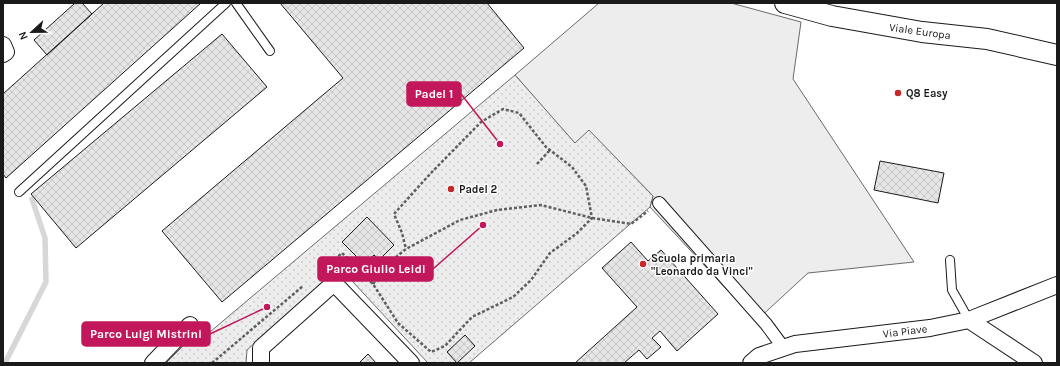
<svg xmlns="http://www.w3.org/2000/svg" width="1060" height="366" viewBox="0 0 1060 366" font-family="Karla,sans-serif">
<style>
.grass{fill:#ededed;stroke:#6a6a6a}
.park{fill:url(#park-dots);stroke:#6a6a6a}
.lines{fill:none;stroke-linecap:round;stroke-linejoin:round}
.stream{stroke:#d7d7d7;stroke-width:5.5}
.building{fill:url(#building-cross-hatch);stroke:#1a1a1a}
.service-casing{stroke:#1a1a1a;stroke-width:10}
.pedestrian-casing{stroke:#1a1a1a;stroke-width:14}
.minor-casing{stroke:#1a1a1a;stroke-width:18}
.tertiary-casing{stroke:#1a1a1a;stroke-width:22}
.path{stroke:#5f5f5f;stroke-width:2.5;stroke-dasharray:3 2;stroke-linecap:butt}
.service{stroke:#fff;stroke-width:8}
.pedestrian{stroke:#fff;stroke-width:12}
.minor{stroke:#fff;stroke-width:16}
.tertiary{stroke:#fff;stroke-width:20}
.poi-dot{fill:#c62828;stroke:#fff;stroke-width:1.5}
.labels{text-anchor:middle;stroke-width:3;stroke-linejoin:round;paint-order:stroke}
.street-label{font-size:11px;fill:#1a1a1a;stroke:#fff}
.poi-label{font-size:11px;font-weight:bold;fill:#1a1a1a;stroke:#fff;text-anchor:start}
.leader{fill:none;stroke:#c2185b;stroke-width:1.5}
.callout-dot{fill:#c2185b;stroke:#fff;stroke-width:1.5}
.callout{fill:#c2185b;stroke:#c2185b;stroke-width:1.5}
.callout-label{font-size:12px;text-anchor:middle;font-weight:bold;fill:#fff}
</style>
<defs>
<pattern id="park-dots" width="8" height="8" patternUnits="userSpaceOnUse"><rect width="8" height="8" fill="#ededed"/><path d="M2 2h.1M6 6h.1" fill="none" stroke="#cbcbcb" stroke-width="1.8" stroke-linecap="round"/></pattern>
<pattern id="building-cross-hatch" width="8" height="8" patternUnits="userSpaceOnUse"><rect width="8" height="8" fill="#e6e6e6"/><path d="M0 0l8 8M0 8l8-8" fill="none" stroke="#c5c5c5"/></pattern>
</defs>
<rect width="100%" height="100%" fill="#fff"/>
<!-- grass -->
<path class="grass" d="M599 3H731L801 22 793 79 914 262 808 273 756 321 650 207 653 196 589 131 575 144 515 75Z"/>
<!-- park -->
<path class="park" d="M515 75 575 143 589 130 653 196 650 207 469 363H428L340 268 247 350 246 363H166L197 332 204 337Z"/>
<g class="lines">
<!-- stream -->
<path class="stream" d="M5 363 46 282 45 238 32 199"/>
</g>
<!-- building -->
<path class="building" d="M75 3H82L92 14 47 55 34 40Z
M104 3H201L6 178 3 174V94Z
M280 3H487L524 48 222 302 162 231 343 78Z
M222 34 267 87 76 248 31 194Z
M880 161 944 173 938 203 874 190Z
M367 217 394 245 379 260 374 255 364 264 342 242Z
M631 242 648 261 661 250 718 314 677 351 660 331 652 338 661 347 647 359 639 350 624 363H575L637 307 602 268Z
M465 335 475 346 457 363 447 352Z
M368 354 376 363H359Z"/>
<g class="lines">
<!-- service casing -->
<g class="service-casing">
<path id="service" d="M236 3 270 51
M19 192 226 3
M950 260 952 290 969 320"/>
</g>
<!-- pedestrian casing -->
<g class="pedestrian-casing">
<path id="pedestrian" d="M659 203 766 324 783 347"/>
</g>
<!-- minor casing -->
<g class="minor-casing">
<path id="minor" d="M3 45 6 52 3 54
M969 320 1034 363
M153 363 190 325
M261 363V348L334 283 411 363
M751 363 759 356 795 344 930 328 969 320 1057 285"/>
</g>
<!-- tertiary casing -->
<g class="tertiary-casing">
<path id="tertiary" d="M785 3 832 16 922 32 987 39 1057 55"/>
</g>
<!-- path -->
<path class="path" d="M537 164 550 150
M323 269 342 253 373 284 398 323 431 352 445 346 472 317 513 297 531 280 550 253 576 234 592 218 586 186 572 167 546 147 519 113 503 109 481 122 430 174 394 214 402 233 406 249
M373 284 396 257 406 249 460 220 497 210 541 205 592 218 631 224 648 211
M212 363 303 286"/>
<!-- service -->
<use href="#service" class="service"/>
<!-- pedestrian -->
<use href="#pedestrian" class="pedestrian"/>
<!-- minor -->
<use href="#minor" class="minor"/>
<!-- tertiary -->
<use href="#tertiary" class="tertiary"/>
</g>
<!-- markers -->
<g class="poi-dot">
<circle cx="898" cy="93" r="4"/>
<circle cx="451" cy="189" r="4"/>
<circle cx="643" cy="264" r="4"/>
</g>
<g class="labels">
<!-- street labels -->
<g class="street-label">
<text transform="translate(920 31) rotate(8)" y="4">Viale Europa</text>
<text transform="translate(905 331) rotate(-7)" y="4">Via Piave</text>
</g>
<!-- poi labels -->
<g class="poi-label">
<text x="906" y="97">Q8 Easy</text>
<text x="459" y="193">Padel 2</text>
<text x="651" y="262">Scuola primaria<tspan x="651" dy="13">"Leonardo da Vinci"</tspan></text>
</g>
</g>
<!-- callouts -->
<path class="leader" d="M500 144L461 94M483 225L433 269M267 307L210 334"/>
<g class="callout-dot">
<circle cx="500" cy="144" r="4"/>
<circle cx="483" cy="225" r="4"/>
<circle cx="267" cy="307" r="4"/>
</g>
<g class="callout">
<rect x="407" y="82" width="54" height="24" rx="4"/>
<rect x="318" y="257" width="115" height="24" rx="4"/>
<rect x="82" y="322" width="128" height="24" rx="4"/>
</g>
<g class="callout-label">
<text x="434" y="98">Padel 1</text>
<text x="376" y="273">Parco Giulio Leidi</text>
<text x="146" y="338">Parco Luigi Mistrini</text>
</g>
<!-- border -->
<rect width="1060" height="366" fill="none" stroke="#1a1a1a" stroke-width="8"/>
<!-- north arrow -->
<g transform="translate(32 32) rotate(248)" stroke="#ffffff" stroke-width="3" paint-order="stroke">
<path d="M0-3L7 15L0 10L-7 15Z" fill="#1a1a1a"/>
<text y="-6" font-size="11" font-weight="bold" text-anchor="middle" fill="#1a1a1a">N</text>
</g>
</svg>
